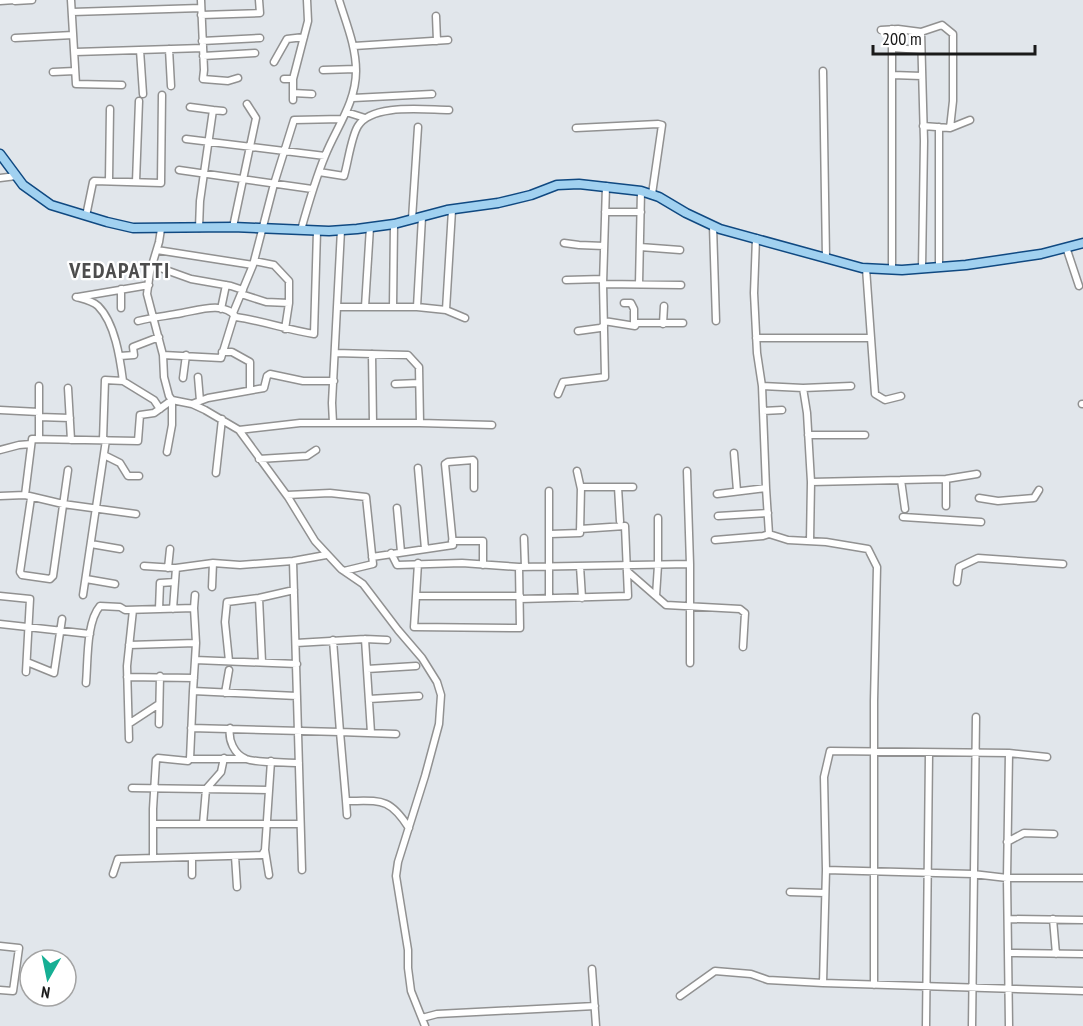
<svg xmlns="http://www.w3.org/2000/svg" width="1083" height="1026" viewBox="0 0 1083 1026" font-family="'PT Sans Narrow',sans-serif">
<style>
.lines{fill:none;stroke-linecap:round;stroke-linejoin:round}
.minor-casing{stroke:#919191;stroke-width:9}
.major-casing{stroke:#104981;stroke-width:11}
.minor{stroke:#fff;stroke-width:6}
.major{stroke:#a1d1f0;stroke-width:8}
.labels{text-anchor:middle;stroke-width:4.5;stroke-linejoin:round;paint-order:stroke}
.district-label{font-size:22px;font-weight:bold;letter-spacing:1.5px;fill:#4d4d4d;stroke:#fff}
</style>
<rect width="100%" height="100%" fill="#e1e6eb"/>
<g class="lines">
<!-- minor casing -->
<g class="minor-casing">
<path id="minor" d="M71 0 76 84 122 85
M201 0 204 70 203 79 228 81 238 78
M0 1 15 0
M15 1 32 0
M72 12 201 8
M201 15 260 13 259 0
M436 16 437 41
M881 30 898 29 921 32 942 25 953 34V101L950 128
M921 32 924 141 922 268
M15 38 73 35
M202 41 260 38
M354 46 448 40
M892 48 921 50
M169 49 171 86
M140 50 143 94
M75 52 203 48
M203 56 255 53
M274 62 287 39 304 37
M323 70 356 69
M823 71 826 258
M53 72 75 71
M892 75 922 76
M284 79H293
M293 93 312 94
M353 98 432 94
M293 100V79L308 21 307 0
M190 107 213 110 200 201 199 228
M213 110 223 111
M346 112 365 118
M923 126 950 128 970 120
M576 128 658 124 662 125 652 194
M186 139 325 156
M179 170 312 189
M319 172 344 176C348 163 351 137 358 126 372 103 425 110 449 110
M0 178 16 176
M109 180 110 109
M136 182 139 101
M605 212H641
M86 216 93 182 94 181 161 183 162 95
M412 219 418 127
M713 226 716 321
M233 227 256 118 247 104
M161 229 159 242 150 272 147 294 163 355 164 377 169 396 172 400 192 404 205 410 239 430 288 497 315 541 341 569 363 584 398 630 422 658 437 682 441 695 439 724 425 776 398 862 396 876 408 950V968L411 991 425 1026
M301 230C308 205 315 180 325 156 336 128 356 103 356 71 356 46 346 23 339 0
M756 238 754 293 757 353 762 386 766 488
M564 243 579 245 604 246
M640 247 680 250
M1066 247 1079 286
M157 250 253 265
M254 261 274 265 289 281V303L285 329
M152 265 191 279 231 286 243 290
M939 267V127
M866 268 875 394 885 400 901 396
M892 270V29
M566 280 603 279
M603 284 681 285
M639 284 641 191
M121 289V308
M241 294 266 302 289 303
M76 297C83 299 93 301 98 306 115 323 120 358 123 381L154 400 160 409
M78 297 149 285
M624 303H631L634 309V325
M337 307H417L446 310 452 210
M365 307 370 227
M393 307 394 224
M417 307 422 217
M221 309 226 285
M446 310 465 318
M233 313 253 265 274 184 294 120 342 119
M138 321C153 317 167 316 182 313 199 310 224 301 236 317 263 321 288 330 314 334L317 231
M604 321 635 326 637 323H683
M663 324 664 306
M578 331 600 328 604 326
M756 338H871
M222 352H232L250 362V390
M335 353 408 355 419 367 420 423
M372 354 373 423
M163 355 221 358 234 316
M120 356 134 355 133 347 159 337
M198 377 200 401
M183 378 186 355
M395 384 419 383
M39 386V412
M762 386 803 388 807 413 811 482 810 541
M68 388 71 440
M803 388 851 386
M558 394 563 382 605 377 603 284 606 186
M192 404 208 398 264 388 267 376 270 374 303 381H334
M1082 404H1083
M0 410 39 412V439
M763 411 782 410
M39 417 70 418
M333 423 332 403 341 230
M239 430 300 423H420L492 425
M808 435H865
M103 440 105 380 123 381
M0 450 19 445 31 444
M167 452 172 425V401
M734 453 737 491
M104 455 120 463 128 476H139
M259 459 307 456 316 450
M418 468 425 549
M577 471 581 489
M687 471 690 564
M216 473 222 419
M901 480 905 509
M811 482 946 479 977 474
M618 487 620 521
M717 494 766 488 769 534
M25 495 32 439 138 441 140 415 154 413 172 400
M287 495 330 493 366 497 373 564 344 571
M0 496 25 495 63 504 136 514
M31 498 20 572 22 575 50 579 53 576 68 470
M979 498 998 501 1034 498 1039 490
M946 506V479
M397 508 401 552
M718 516 768 513
M903 517 981 522
M550 534 580 533 581 487H633
M524 538 525 567
M715 540 763 536 769 534 788 540 826 542 868 549 877 567 874 701V985
M452 541H483V565
M91 544 120 549
M391 553 397 565 462 563 519 567 690 564V663
M372 557 453 545 445 464 448 462 473 460 474 461V488
M293 561 302 870
M144 566 176 568 213 563 240 565 293 561 326 555
M580 566 582 598
M519 567 520 628 414 627 416 596H520
M168 568 170 549
M627 571 666 605 740 609 745 613 743 647
M86 579 115 584
M957 582 959 567 978 558 1063 564
M212 587 213 563
M83 595 106 440
M0 596 30 599 26 672
M416 596 418 563
M656 596 658 565V518
M549 597V491
M259 598 262 662
M520 599 628 596 625 526 580 529
M194 608 195 595
M159 609 160 583 175 582
M173 609 176 568
M0 624 90 634
M365 639 371 733
M333 640 340 732 396 734
M296 643 365 639 387 640
M129 645 196 643
M229 661 225 622 227 602 259 598 294 590
M27 662 54 673 62 619
M367 669 416 666
M127 677 194 678
M86 683C88 662 86 622 100 606L120 607 125 610 194 608 196 643 195 660
M225 693 229 670
M297 696 193 691 195 660 297 664
M369 699 419 696
M130 723 159 704
M159 724 160 676
M191 728 340 732 346 801
M230 728C228 740 234 754 246 759 258 763 285 762 299 763
M129 739 127 666 133 610
M1009 753 1007 878 1009 1026
M190 759H245
M132 788 269 790
M347 815 346 801C381 801 389 797 409 828
M153 824H300
M203 824 206 789 221 772 224 758
M1007 842 1024 833 1054 834
M265 850 269 875
M235 856 237 887
M153 858V809L156 760 158 758 188 761 190 759 193 691
M826 870 973 874 1007 878H1083
M113 874 118 859 262 855 265 850 271 761
M192 875V857
M790 892 825 893
M1008 919 1083 920
M1053 919 1056 954
M0 946 19 948 13 991 0 990
M1009 953 1083 954
M592 969 596 1026
M823 983 826 870 824 777 830 751 1009 753 1047 757
M680 996 715 971 751 974 768 980 823 983 1083 991
M422 1018 437 1014 595 1006
M926 1026 929 754
M972 1026 976 717"/>
</g>
<!-- major casing -->
<g class="major-casing">
<path id="major" d="M0 154 23 185 51 205 107 222 133 228 233 227 329 231 357 229 394 224 447 210 498 203 531 195 557 185 579 184 641 191 659 197 686 213 720 229 862 268 902 270 966 265 1041 254 1083 243"/>
</g>
<!-- minor -->
<use href="#minor" class="minor"/>
<!-- major -->
<use href="#major" class="major"/>
</g>
<g class="labels">
<!-- district labels -->
<g class="district-label">
<text x="120" y="278">VEDAPATTI</text>
</g>
</g>
<!-- north arrow -->
<g transform="translate(48 978) rotate(189)"><circle r="28" fill="#ffffff" stroke="#a3a3a3" stroke-width="1.5"/>
<path d="M0-4.5L10 22L0 15L-10 22Z" fill="#16af94"/>
<text y="-9" font-size="16" font-weight="bold" text-anchor="middle" fill="#1a1a1a">N</text>
</g>
<!-- scale -->
<path d="M873 45v9h162v-9" fill="none" stroke="#1a1a1a" stroke-width="3"/>
<text x="882" y="45" font-size="18" fill="#1a1a1a" stroke="#ffffff" stroke-width="4.5" paint-order="stroke">200 m</text>
</svg>
